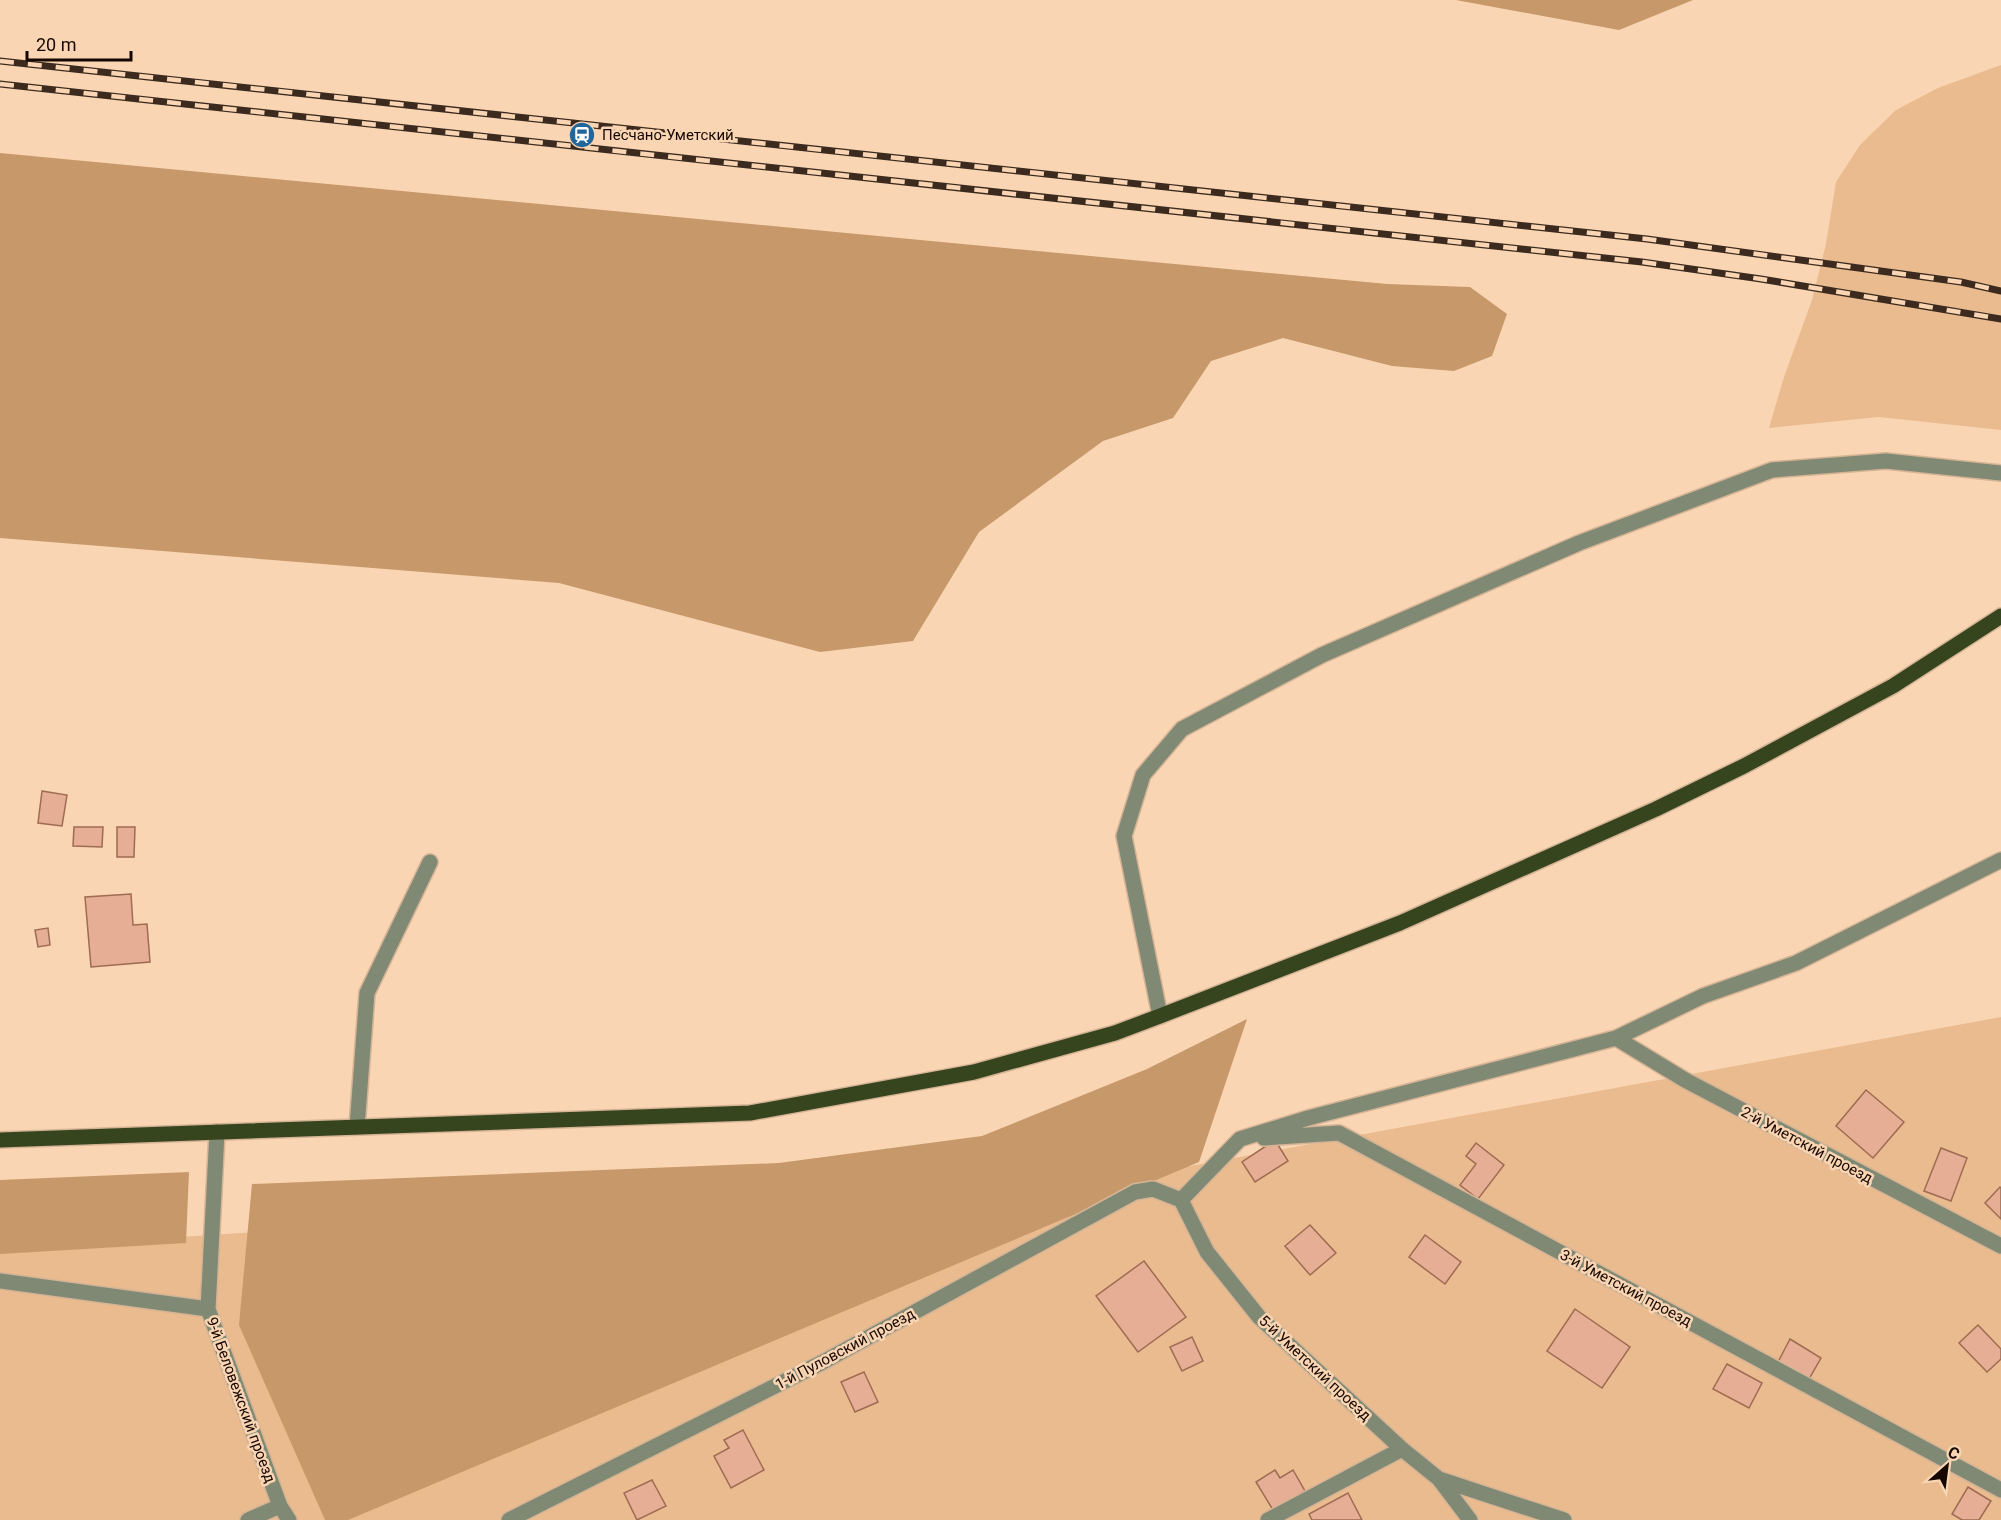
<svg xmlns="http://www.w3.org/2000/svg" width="2001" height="1520" viewBox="0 0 2001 1520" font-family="Roboto,sans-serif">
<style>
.green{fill:#e9bb8e}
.forest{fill:#c79869}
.building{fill:#e6ae94;stroke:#9e6b53;stroke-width:1.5}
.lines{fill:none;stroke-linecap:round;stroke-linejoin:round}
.minor-casing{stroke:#d5b496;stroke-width:18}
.major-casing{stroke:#d5b496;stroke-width:18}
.minor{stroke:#808973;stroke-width:15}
.major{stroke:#37451e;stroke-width:15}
.rail-casing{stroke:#3b2a1d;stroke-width:7}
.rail{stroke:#f9d5b3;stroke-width:4.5;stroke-dasharray:14;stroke-linecap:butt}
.labels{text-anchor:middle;stroke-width:5;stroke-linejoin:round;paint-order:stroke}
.poi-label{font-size:15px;fill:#160800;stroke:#f9d5b3;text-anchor:start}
.street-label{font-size:15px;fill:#160800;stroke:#f9d5b3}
</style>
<rect width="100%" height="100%" fill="#f9d5b3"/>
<!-- green -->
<path class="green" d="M2001 65V430L1879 417 1769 428 1784 377 1812 300 1826 244 1836 182 1860 145 1896 110 1938 88Z
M2001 1017V1520H0V1249L1158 1172Z"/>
<!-- forest -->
<path class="forest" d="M1456 0H1693L1619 30Z
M0 153 1387 284 1470 287 1507 314 1492 356 1454 371 1392 366 1283 338 1211 361 1173 418 1103 441 979 532 913 641 820 652 559 583 0 538Z
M1247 1019 1199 1162 348 1520H325L239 1325 252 1184 779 1163 982 1136 1147 1069Z
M189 1172 186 1243 0 1254V1180Z"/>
<!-- building -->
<path class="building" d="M42 791 67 795 62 826 38 823Z
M74 827H103L102 847 73 846Z
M117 827H135L134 857H117Z
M131 894 133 925 147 924 150 962 91 967 85 897Z
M48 928 50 945 38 947 35 930Z
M1866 1090 1904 1122 1873 1158 1836 1126Z
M1275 1140 1288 1161 1255 1182 1242 1162Z
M1476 1143 1504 1165 1478 1199 1460 1185 1476 1164 1466 1156Z
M1941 1148 1967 1158 1951 1201 1924 1191Z
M2000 1187 2001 1188V1219L1985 1203Z
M1310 1225 1336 1253 1310 1275 1285 1246Z
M1425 1235 1461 1262 1445 1284 1409 1257Z
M1144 1261 1186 1317 1138 1352 1096 1296Z
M1575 1309 1630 1347 1602 1388 1547 1351Z
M1978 1325 2001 1349V1359L1987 1372 1959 1343Z
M1192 1337 1203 1361 1182 1371 1170 1347Z
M1790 1339 1821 1358 1809 1379 1778 1362Z
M1727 1364 1762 1383 1749 1408 1713 1389Z
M864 1372 878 1402 855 1412 841 1382Z
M743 1430 764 1470 731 1488 714 1456 729 1448 724 1440Z
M1275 1470 1280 1478 1293 1470 1305 1491 1273 1510 1256 1482Z
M652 1480 666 1506 637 1520 624 1493Z
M1968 1487 1991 1501 1979 1520H1962L1952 1514Z
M1348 1493 1362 1520H1312L1309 1514Z"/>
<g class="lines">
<!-- minor casing -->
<g class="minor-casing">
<path id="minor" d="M1160 1016 1124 836 1143 775 1182 729 1322 655 1579 543 1772 470 1886 461 2001 473
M1616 1038 1685 1080 2001 1246
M357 1127 367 993 430 862
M217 1132 208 1309 280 1506 289 1520
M1264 1138 1339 1133 2001 1490
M1181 1200 1240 1139 1308 1118 1616 1038 1703 996 1796 963 2001 860
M1181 1200 1207 1252 1259 1317 1402 1449 1439 1479 1470 1520
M0 1281 208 1309
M1439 1479 1564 1520
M248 1520 280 1506
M509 1520 823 1362 1135 1192 1153 1189 1181 1200
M1268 1520 1402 1449"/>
</g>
<!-- major casing -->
<g class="major-casing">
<path id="major" d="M0 1140 750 1113 974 1072 1115 1033 1160 1016 1400 923 1656 809 1744 766 1893 686 2001 616"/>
</g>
<!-- minor -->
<use href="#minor" class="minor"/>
<!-- major -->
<use href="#major" class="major"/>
<!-- rail casing -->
<g class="rail-casing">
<path id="rail" d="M0 61 1647 239 1961 282 2001 291
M0 84 1642 262 1761 279 2001 319"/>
</g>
<!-- rail -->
<use href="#rail" class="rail"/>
</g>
<!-- icons -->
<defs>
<g id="station-disc" transform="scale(1.35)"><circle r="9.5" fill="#22679c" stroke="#f9d5b3"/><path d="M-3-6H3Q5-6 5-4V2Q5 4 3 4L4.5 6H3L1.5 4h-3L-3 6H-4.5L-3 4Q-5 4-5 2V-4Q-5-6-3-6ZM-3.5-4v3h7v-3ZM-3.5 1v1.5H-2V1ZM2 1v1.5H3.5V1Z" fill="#fff"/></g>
</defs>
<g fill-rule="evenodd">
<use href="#station-disc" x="582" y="135"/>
</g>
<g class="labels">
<!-- poi labels -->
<g class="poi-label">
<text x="602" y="140">Песчано-Уметский</text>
</g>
<!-- street labels -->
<g class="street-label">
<text transform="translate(1807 1145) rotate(28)" y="5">2-й Уметский проезд</text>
<text transform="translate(1626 1288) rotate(28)" y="5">3-й Уметский проезд</text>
<text transform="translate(845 1349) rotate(-28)" y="5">1-й Пуловский проезд</text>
<text transform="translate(1315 1368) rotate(43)" y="5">5-й Уметский проезд</text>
<text transform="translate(241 1400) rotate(70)" y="5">9-й Беловежский проезд</text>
</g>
</g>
<!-- north arrow -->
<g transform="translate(1947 1466) rotate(28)" stroke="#f9d5b3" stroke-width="4.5" paint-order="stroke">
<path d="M0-4.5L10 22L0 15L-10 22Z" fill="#160800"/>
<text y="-9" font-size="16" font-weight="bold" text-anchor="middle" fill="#160800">С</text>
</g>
<!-- scale -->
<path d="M27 51v9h104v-9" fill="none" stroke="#160800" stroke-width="3"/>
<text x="36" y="51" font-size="18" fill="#160800" stroke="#f9d5b3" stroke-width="4.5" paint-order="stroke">20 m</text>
</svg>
